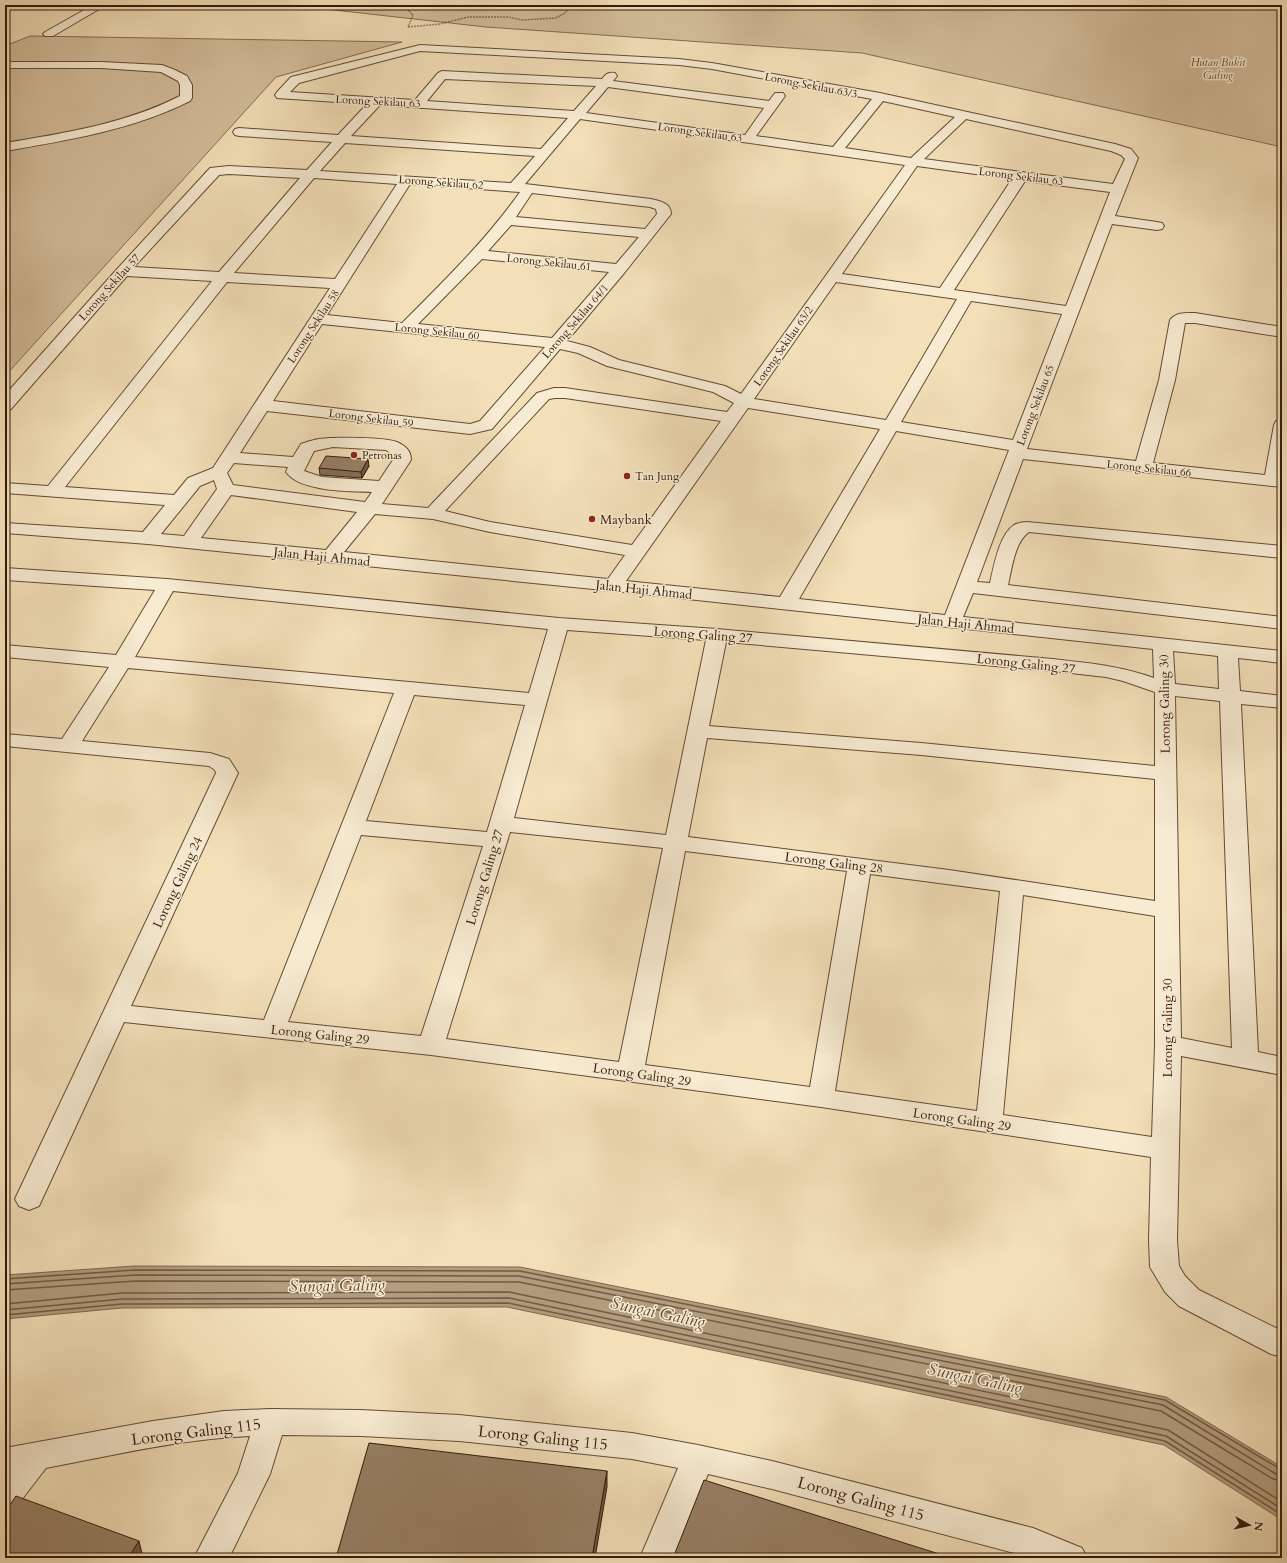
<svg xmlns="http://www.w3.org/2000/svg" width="1287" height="1563" viewBox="0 0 1287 1563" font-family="Cardo,serif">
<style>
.green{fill:#d3be9b;stroke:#846c52}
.water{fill:#b29c7d;stroke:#80684f}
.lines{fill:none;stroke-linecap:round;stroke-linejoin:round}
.shore{stroke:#735a43;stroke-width:1.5}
.minor-casing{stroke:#644b35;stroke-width:2}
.path{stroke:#341909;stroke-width:1.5;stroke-dasharray:0.5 1;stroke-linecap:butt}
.minor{fill:#f7ebd2;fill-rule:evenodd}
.wall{fill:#826e57;stroke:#341909}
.shaded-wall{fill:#6a5a47;stroke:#341909}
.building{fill:#978065;stroke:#341909}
.poi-dot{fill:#8f2418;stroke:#f7ebd2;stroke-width:1.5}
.labels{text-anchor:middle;stroke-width:3;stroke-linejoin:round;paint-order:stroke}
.far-park-label{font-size:11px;font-style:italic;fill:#644b35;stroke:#f7ebd2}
.far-street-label{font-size:11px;fill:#341909;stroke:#f7ebd2}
.far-poi-label{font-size:11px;fill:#341909;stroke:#f7ebd2;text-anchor:start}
.poi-label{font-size:13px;fill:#341909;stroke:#f7ebd2;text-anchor:start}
.street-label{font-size:13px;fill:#341909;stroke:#f7ebd2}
.near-street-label{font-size:16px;fill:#341909;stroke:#f7ebd2}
.near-water-label{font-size:17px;font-style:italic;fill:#664d37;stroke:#f7ebd2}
</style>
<rect width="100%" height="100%" fill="#f3e0b9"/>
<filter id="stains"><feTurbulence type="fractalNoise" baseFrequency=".005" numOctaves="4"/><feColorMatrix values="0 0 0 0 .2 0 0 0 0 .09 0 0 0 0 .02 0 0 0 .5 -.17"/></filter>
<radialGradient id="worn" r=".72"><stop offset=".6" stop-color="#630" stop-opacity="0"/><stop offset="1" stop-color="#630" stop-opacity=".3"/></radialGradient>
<!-- green -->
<path class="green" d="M289 5H1282V147L862 53 486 27Z
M30 36 402 42 276 77 5 376V46Z"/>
<!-- water -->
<path class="water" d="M134 1266 520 1267 1166 1397 1282 1467V1520L1164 1445 507 1307 122 1308 5 1319V1275Z"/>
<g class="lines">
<!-- shore -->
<path class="shore" d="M5 1279 135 1270 520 1271 1165 1400 1282 1470
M5 1284 135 1275 519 1276 1163 1405 1276 1474 1282 1475
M5 1290 135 1281 519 1282 1161 1411 1273 1479 1282 1481
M5 1304 122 1293 509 1292 1168 1430 1282 1502
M5 1310 122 1299 509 1298 1166 1436 1282 1509
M5 1315 122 1304 508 1303 1165 1441 1282 1515"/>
<!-- minor casing -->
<g class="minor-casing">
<path id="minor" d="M93 5H106L53 36H45L43 34 45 32Z
M420 45 679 59 712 63 880 93 1115 144 1131 149 1138 158 1115 216 1157 222 1162 223 1164 226 1162 229 1157 230 1112 224 1027 449 1136 461 1159 380 1170 320C1176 312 1186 313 1195 313L1282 327V337L1195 323H1185L1175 380 1153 463 1265 475 1274 425 1276 421 1282 420V487L1023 459 977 582 990 583C994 566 999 535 1014 525 1018 523 1023 522 1027 522L1282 546V558L1029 532C1014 543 1012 569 1008 585L1282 617V629L973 593 963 617 1282 651V663L1238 658 1240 691 1282 696V708L1241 704 1258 1052 1282 1057V1075L1181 1056 1177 1240 1179 1266 1185 1276 1199 1290 1282 1331V1357L1271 1354 1179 1306 1165 1292 1150 1267 1149 1240 1151 1157 821 1107 431 1055 124 1022 39 1206 29 1210 19 1206 15 1199 216 773 215 770 209 766 5 746V734L62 739 109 667 5 657V645L116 655 155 590 5 580V568L167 579 559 618 717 629 1053 659C1088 663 1121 666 1154 678L1153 649 613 591 148 544 5 533V523L143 532 165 505 5 493V483L48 486 212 281 127 276 11 409 5 410V395L118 268 210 168 229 166 307 170 332 142 239 136 235 135 233 132 235 129 239 128 338 135 367 104 277 98 275 95 277 92 291 77ZM420 51 679 65 712 69 872 99 833 147 756 136 785 96 783 93H775L769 101 613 81 617 76 615 73C608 72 606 74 602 79L442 71 438 73 415 100 290 92 299 83ZM445 79 596 86 574 111 427 101ZM608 87 764 108 745 135 586 113ZM883 101 955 117 911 158 845 148ZM380 105 568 118 541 149 351 136ZM580 119 905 165 741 394 725 386 619 360 590 347 567 341 625 272 671 214C671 203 660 201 651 199L525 184ZM966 119 1111 151 1121 155 1125 159 1113 184 924 159ZM345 143 535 156 511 183 320 171ZM917 166 1012 179 940 288 842 274ZM229 174 300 178 219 272 134 267 219 175ZM314 178 397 184 335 279 234 273ZM1025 181 1110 192 1066 306 954 290ZM410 184 520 192C486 240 444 281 402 323L327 315ZM532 193 650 207 656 209 657 214 645 229 516 217ZM511 225 639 237 616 264 488 251ZM482 259 609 272 552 338 418 324ZM227 282 330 288 213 468 188 478 174 495 65 487ZM836 282 957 299 886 420 754 399ZM971 301 1062 314 1013 440 901 422ZM322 324 545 347 480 421 470 424 273 401ZM560 349 578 353 607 366 713 392 734 403 727 412 565 388H554L537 393 428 508 382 504 411 460C411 450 405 446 397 442 386 437 332 437 319 439 312 440 307 442 301 444L293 457 240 453 267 411 470 434 492 429ZM555 398H565L721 421 632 545 490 522 445 511 549 399ZM748 408 880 429 780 597 626 581ZM896 431 1009 450 945 615 799 599ZM333 447 386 450 393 455V460L379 481 322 477 304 471 314 451ZM234 463 288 467 286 472C300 492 349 491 372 492L365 502 233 485 227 473ZM214 480 217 489 184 536 161 534 200 486ZM231 495 357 512 326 550 201 538ZM375 514 433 519 490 532 625 555 608 579 344 552ZM173 591 548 629 529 693 135 657ZM567 630 706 640 666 835 514 818ZM726 642 1053 671 1106 677 1123 681 1155 692V766L921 743 709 726ZM1173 651 1218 656 1219 689 1175 684ZM128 668 394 693 264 1020 131 1006 238 773 229 759 210 753 82 741ZM414 695 525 705 487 832 366 821ZM1175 696 1220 701 1232 1048 1181 1038ZM707 738 921 755 1155 779V901L949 870 688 837ZM510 832 663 848 619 1062 446 1039ZM361 835 483 846 421 1036 288 1022ZM685 851 847 871 810 1087 645 1065ZM870 874 1000 891 977 1111 835 1091ZM1023 895 1155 916V1045L1152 1137 1003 1115Z
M5 62H101L162 65 175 70 187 76 192 85V98L190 101C132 130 69 140 5 151V143C65 133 125 124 180 96V85L178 81 161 72 101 68H5Z
M270 1409 361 1410 459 1415 632 1433 698 1445 772 1461 1033 1528 1082 1548 1087 1558H1033L772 1489 708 1474 674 1558H640L678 1468 632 1459 459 1441 361 1436 282 1435 270 1474 229 1558H194L238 1473 250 1436C181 1439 114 1455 46 1468L16 1507 5 1511V1448L153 1421 224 1411Z"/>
</g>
<!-- path -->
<path class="path" d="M403 5 413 15 408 27
M408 27 440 24 468 17H508L522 20 556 18 565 13 571 5"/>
<!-- minor -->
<use href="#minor" class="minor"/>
</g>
<!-- wall -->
<path class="wall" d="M369 466 362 478 320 475 319 468Z"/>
<!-- shaded-wall -->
<path class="shaded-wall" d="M368 459 369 466 362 478 361 472Z
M607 1471V1487L595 1558H592Z
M139 1541 143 1558H128Z"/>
<!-- building -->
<path class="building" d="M326 456 368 459 361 472 319 468Z
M369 1443 607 1471 592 1558H336Z
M704 1480 952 1558H673Z
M16 1496 139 1541 128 1558H5V1512Z"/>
<!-- markers -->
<g class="poi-dot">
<circle cx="354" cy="455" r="4"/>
<circle cx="627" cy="476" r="4"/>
<circle cx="592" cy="519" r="4"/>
</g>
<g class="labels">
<!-- far-park labels -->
<g class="far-park-label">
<text x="1218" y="66">Hutan Bukit<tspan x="1218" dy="13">Galing</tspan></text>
</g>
<!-- far-street labels -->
<g class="far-street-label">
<text transform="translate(811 85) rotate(11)" y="4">Lorong Sekilau 63/3</text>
<text transform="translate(378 101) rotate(3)" y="4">Lorong Sekilau 63</text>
<text transform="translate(700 132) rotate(8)" y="4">Lorong Sekilau 63</text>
<text transform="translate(1021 176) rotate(7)" y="4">Lorong Sekilau 63</text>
<text transform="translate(441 182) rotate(4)" y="4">Lorong Sekilau 62</text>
<text transform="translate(549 262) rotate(6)" y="4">Lorong Sekilau 61</text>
<text transform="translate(109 287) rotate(-48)" y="4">Lorong Sekilau 57</text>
<text transform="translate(575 321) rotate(-49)" y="4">Lorong Sekilau 64/1</text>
<text transform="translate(313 326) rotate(-57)" y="4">Lorong Sekilau 58</text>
<text transform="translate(437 331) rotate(6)" y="4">Lorong Sekilau 60</text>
<text transform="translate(783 346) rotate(-55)" y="4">Lorong Sekilau 63/2</text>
<text transform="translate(1035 405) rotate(-69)" y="4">Lorong Sekilau 65</text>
<text transform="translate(371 418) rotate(7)" y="4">Lorong Sekilau 59</text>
<text transform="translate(1149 468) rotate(6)" y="4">Lorong Sekilau 66</text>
</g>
<!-- far-poi labels -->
<g class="far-poi-label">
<text x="362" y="459">Petronas</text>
<text x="635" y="480">Tan Jung</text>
</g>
<!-- poi labels -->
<g class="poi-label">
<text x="600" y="524">Maybank</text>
</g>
<!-- street labels -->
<g class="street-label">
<text transform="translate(322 556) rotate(6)" y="5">Jalan Haji Ahmad</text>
<text transform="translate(644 589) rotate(6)" y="5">Jalan Haji Ahmad</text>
<text transform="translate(966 623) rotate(6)" y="5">Jalan Haji Ahmad</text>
<text transform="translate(703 634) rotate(4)" y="5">Lorong Galing 27</text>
<text transform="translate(1026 663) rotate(6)" y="5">Lorong Galing 27</text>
<text transform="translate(1164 704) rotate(-91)" y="5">Lorong Galing 30</text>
<text transform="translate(834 862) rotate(7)" y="5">Lorong Galing 28</text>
<text transform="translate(484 877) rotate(-73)" y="5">Lorong Galing 27</text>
<text transform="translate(177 882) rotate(-65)" y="5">Lorong Galing 24</text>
<text transform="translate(1167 1028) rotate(-90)" y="5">Lorong Galing 30</text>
<text transform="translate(320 1034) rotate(6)" y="5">Lorong Galing 29</text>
<text transform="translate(642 1074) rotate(8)" y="5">Lorong Galing 29</text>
<text transform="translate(962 1119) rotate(8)" y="5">Lorong Galing 29</text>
</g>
<!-- near-street labels -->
<g class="near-street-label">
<text transform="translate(196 1431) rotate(-7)" y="6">Lorong Galing 115</text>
<text transform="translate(543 1437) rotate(6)" y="6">Lorong Galing 115</text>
<text transform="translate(861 1498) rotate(15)" y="6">Lorong Galing 115</text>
</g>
<!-- near-water labels -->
<g class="near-water-label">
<text transform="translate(337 1285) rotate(-1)" y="6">Sungai Galing</text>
<text transform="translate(658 1312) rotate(12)" y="6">Sungai Galing</text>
<text transform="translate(975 1378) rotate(12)" y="6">Sungai Galing</text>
</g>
</g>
<!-- margin -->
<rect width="1287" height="1563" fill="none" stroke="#f3e0b9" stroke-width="20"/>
<rect x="6" y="6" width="1275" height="1551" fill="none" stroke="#341909" stroke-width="2"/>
<rect x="10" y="10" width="1267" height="1543" fill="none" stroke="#341909"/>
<!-- north arrow -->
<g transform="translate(1249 1525) rotate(98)" stroke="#f7ebd2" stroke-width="3" paint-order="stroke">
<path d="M0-3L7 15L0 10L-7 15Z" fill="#341909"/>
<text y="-6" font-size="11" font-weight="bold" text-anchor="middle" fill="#341909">N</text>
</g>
<rect width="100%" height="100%" filter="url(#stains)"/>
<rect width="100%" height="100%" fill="url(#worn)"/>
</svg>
